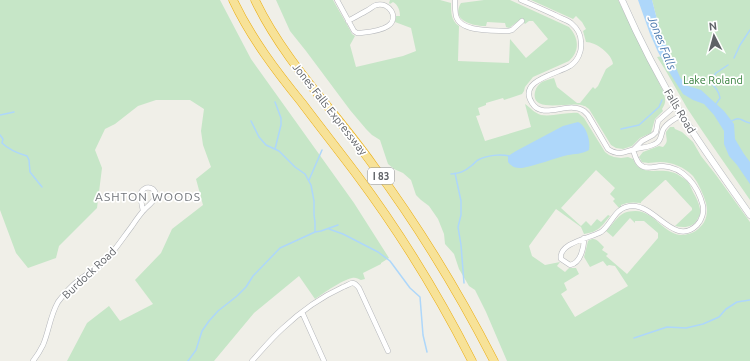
<svg xmlns="http://www.w3.org/2000/svg" width="750" height="361" viewBox="0 0 750 361" font-family="Ubuntu,sans-serif">
<style>
.green{fill:#c6e6c7}
.water{fill:#aed7fa}
.lines{fill:none;stroke-linecap:round;stroke-linejoin:round}
.stream{stroke:#aed7fa;stroke-width:1.5}
.street-casing{stroke:#b5b7bb;stroke-width:5.5}
.secondary-casing{stroke:#b6b9be;stroke-width:7}
.highway-casing{stroke:#ebac0e;stroke-width:9}
.street{stroke:#fff;stroke-width:4.5}
.secondary{stroke:#fff;stroke-width:6}
.highway{stroke:#f7e298;stroke-width:8}
.labels{text-anchor:middle;stroke-width:3.5;stroke-linejoin:round;paint-order:stroke}
.shield{fill:#fff;stroke:#8f9195;stroke-width:1}
.shield-label{font-size:10px;font-weight:bold;fill:#5f6267}
.park-label{font-size:11px;fill:#3a8340;stroke:#fff}
.street-label{font-size:11px;fill:#5f6267;stroke:#fff}
.water-label{font-size:12px;font-style:italic;fill:#4a78ad;stroke:#fff}
.neighbourhood-label{font-size:12px;letter-spacing:1px;fill:#707479;stroke:#fff}
</style>
<rect width="100%" height="100%" fill="#f0efe8"/>
<!-- green -->
<path class="green" d="M0 0H220L251 59 354 203 389 258 381 263V264L363 273 365 279 361 280C358 279 356 277 352 278 342 280 324 293 315 299L299 276 254 313 214 361H67L87 323 109 306 120 321 153 304 135 280 161 253 172 229 203 205 196 179 211 167 203 145 201 131 204 109 190 100H156L138 106 115 124 105 129 95 150 102 168 97 208 59 246 56 258 28 268 16 253 0 210Z
M276 0H333L350 30 352 34 355 36 350 45 356 67 403 56 416 51 411 28 395 22 396 16H400C400 10 398 5 393 2L390 4 389 3 390 0H440L451 3C451 12 451 21 459 26L458 61 509 63 510 39 526 58 548 39 533 21H529L525 24 521 19 509 28 506 27 505 23 487 22 486 26C474 26 450 21 461 3L484 0H510L569 27C579 38 580 51 569 61L533 77 525 87 524 91 522 94 504 100 503 98 486 103V105L478 108 480 115 476 116 485 141 531 127 525 104C530 107 534 113 541 115 552 117 566 112 578 113L584 118 605 152 609 155 614 157 621 158 628 157 633 159C640 177 657 168 671 172 677 173 682 177 687 181 690 184 691 188 693 192 696 197 699 203 700 209 701 212 700 215 698 218 694 228 684 228 675 226L692 210V208L666 180H665L641 202V203C634 202 627 202 621 205V207L619 208 613 201 615 199 610 194 615 188 596 170 561 208 581 226 586 221 591 226 597 219 601 222 608 215 610 216C601 227 598 232 584 234L581 227 556 209 529 246 532 256 545 265 560 262 557 266 565 272 569 268H576L579 274 564 283 567 290 561 294 575 317 628 286 615 266 609 265 607 266 603 261 590 267 584 257 588 241C596 236 598 242 604 247L602 250 608 254 606 256 627 274 658 238V233L644 221H635V223L630 218 613 237 606 231C616 222 618 211 635 211 655 210 667 241 688 234 693 233 698 230 701 226 707 220 708 211 706 203 703 194 699 184 693 176 684 167 672 162 660 162 653 162 649 164 642 162L639 157 643 152 659 146 663 147C669 141 666 140 666 132L670 127H674L675 129 682 132 693 142 701 156 716 175 750 222V361H507L486 312 475 290 469 286 459 269 454 254 445 244 444 234 438 219 429 206 421 200 416 195 411 180 403 173 394 169 388 164 380 140 372 135 366 129 350 110 306 51 290 31Z
M531 0H618L663 91C665 98 667 102 662 109L663 111 655 119 651 133 640 138 632 146 623 149 616 148 611 145 589 109C587 108 586 106 584 106 573 100 530 115 535 92 536 87 539 84 542 82 546 80 550 79 554 78L557 87 577 103H580L593 87 595 89 598 86 606 69 613 64C612 54 596 42 586 42L583 31 586 29 582 22 576 16 573 19Z
M652 0H750V200C729 169 707 139 687 108 677 91 668 73 657 57L670 55 660 31Z"/>
<!-- water -->
<path class="water" d="M638 0H652L660 31 680 77 685 85 701 90 724 111 734 124 735 139 744 154 750 162V184L737 165 729 156 724 144V131L714 115 704 104 693 100 683 94 671 75 658 52 650 34Z
M578 122C586 125 591 141 589 150 583 154 574 154 568 155 552 159 538 165 522 168 515 168 512 167 508 162V156L516 151 563 126Z"/>
<g class="lines">
<!-- stream -->
<path class="stream" d="M734 58 740 45 750 30
M275 102 281 118V125L275 149
M716 104 720 98C719 91 715 87 710 82L716 73 728 65
M0 115 14 112
M251 121 259 137 266 145 279 151 295 167 305 174 311 185 314 201V215L315 222V232
M730 122C741 115 740 121 750 123
M621 129 639 125 659 107 662 100
M0 135 3 139 2 143C9 150 17 153 27 156L29 160 30 172 42 187
M455 173 461 201V215L458 227 461 245 464 283
M451 174C460 173 464 172 471 166 474 164 476 161 478 160 487 155 500 154 510 156
M309 180 322 150
M329 229 343 234 378 252 390 261 410 288 420 297 423 335 427 352
M634 338 667 327 686 328 703 324 719 317 726 309 737 302 750 300
M188 361 196 350 202 331 209 321 218 311 237 296 246 287 253 276 280 248 315 232 321 231 338 225"/>
<!-- street casing -->
<g class="street-casing">
<path id="street" d="M337 0 354 31 357 33H360C369 32 381 31 388 26 400 18 389 1 376 5 373 6 370 9 368 10 361 14 355 17 348 21
M455 0C455 5 455 11 456 16 461 33 494 30 508 31L512 30 522 21
M521 0C533 5 544 10 555 15 560 18 567 20 571 23 577 28 581 35 581 42 582 51 578 61 570 66 558 74 517 80 532 103 543 121 569 100 584 111 585 112 587 114 588 115L608 149C612 152 615 153 620 153 624 153 628 151 632 150 641 147 651 148 658 142 662 138 661 132 664 128 668 122 676 118 682 115
M633 150 642 141 653 135 656 132 658 121 676 105
M584 238C584 247 581 263 570 265L561 259C558 243 590 238 601 232 612 225 614 206 633 206 656 206 675 247 697 225 702 220 704 212 703 206 698 186 684 167 662 166 656 166 650 169 644 167 637 165 635 156 633 150
M302 312 324 361
M33 361C37 356 40 351 43 345 49 331 50 316 58 302 64 294 71 286 79 280 88 273 98 268 106 260 115 250 123 238 132 226 136 220 140 214 145 209 148 206 153 202 155 198 159 188 144 182 140 195L143 211
M252 361C262 350 271 339 282 329 300 312 321 297 343 287 346 286 349 284 352 283 356 283 357 286 359 288L388 351"/>
</g>
<!-- secondary casing -->
<g class="secondary-casing">
<path id="secondary" d="M622 0C639 39 659 78 681 114 703 149 727 182 750 215"/>
</g>
<!-- highway casing -->
<g class="highway-casing">
<path id="highway" d="M233 0C251 38 276 71 302 103 320 127 339 151 357 175 401 234 439 296 472 361
M255 0C284 61 334 110 373 165 419 227 459 293 494 361"/>
</g>
<!-- street -->
<use href="#street" class="street"/>
<!-- secondary -->
<use href="#secondary" class="secondary"/>
<!-- highway -->
<use href="#highway" class="highway"/>
</g>
<g class="labels">
<!-- shield labels -->
<rect class="shield" x="368" y="168" width="26" height="16" rx="3"/>
<g class="shield-label">
<text x="381" y="180">I 83</text>
</g>
<!-- park labels -->
<g class="park-label">
<text x="713" y="84">Lake Roland</text>
</g>
<!-- street labels -->
<g class="street-label">
<text transform="translate(330 109) rotate(52)" y="4">Jones Falls Expressway</text>
<text transform="translate(680 111) rotate(59)" y="4">Falls Road</text>
<text transform="translate(89 273) rotate(-43)" y="4">Burdock Road</text>
</g>
<!-- water labels -->
<g class="water-label">
<text transform="translate(662 43) rotate(68)" y="4">Jones Falls</text>
</g>
<!-- neighbourhood labels -->
<g class="neighbourhood-label">
<text x="148" y="201">ASHTON WOODS</text>
</g>
</g>
<!-- north arrow -->
<g transform="translate(714 36) rotate(354)" stroke="#ffffff" stroke-width="3" paint-order="stroke">
<path d="M0-3L7 15L0 10L-7 15Z" fill="#5f6267"/>
<text y="-6" font-size="11" font-weight="bold" text-anchor="middle" fill="#5f6267">N</text>
</g>
</svg>
